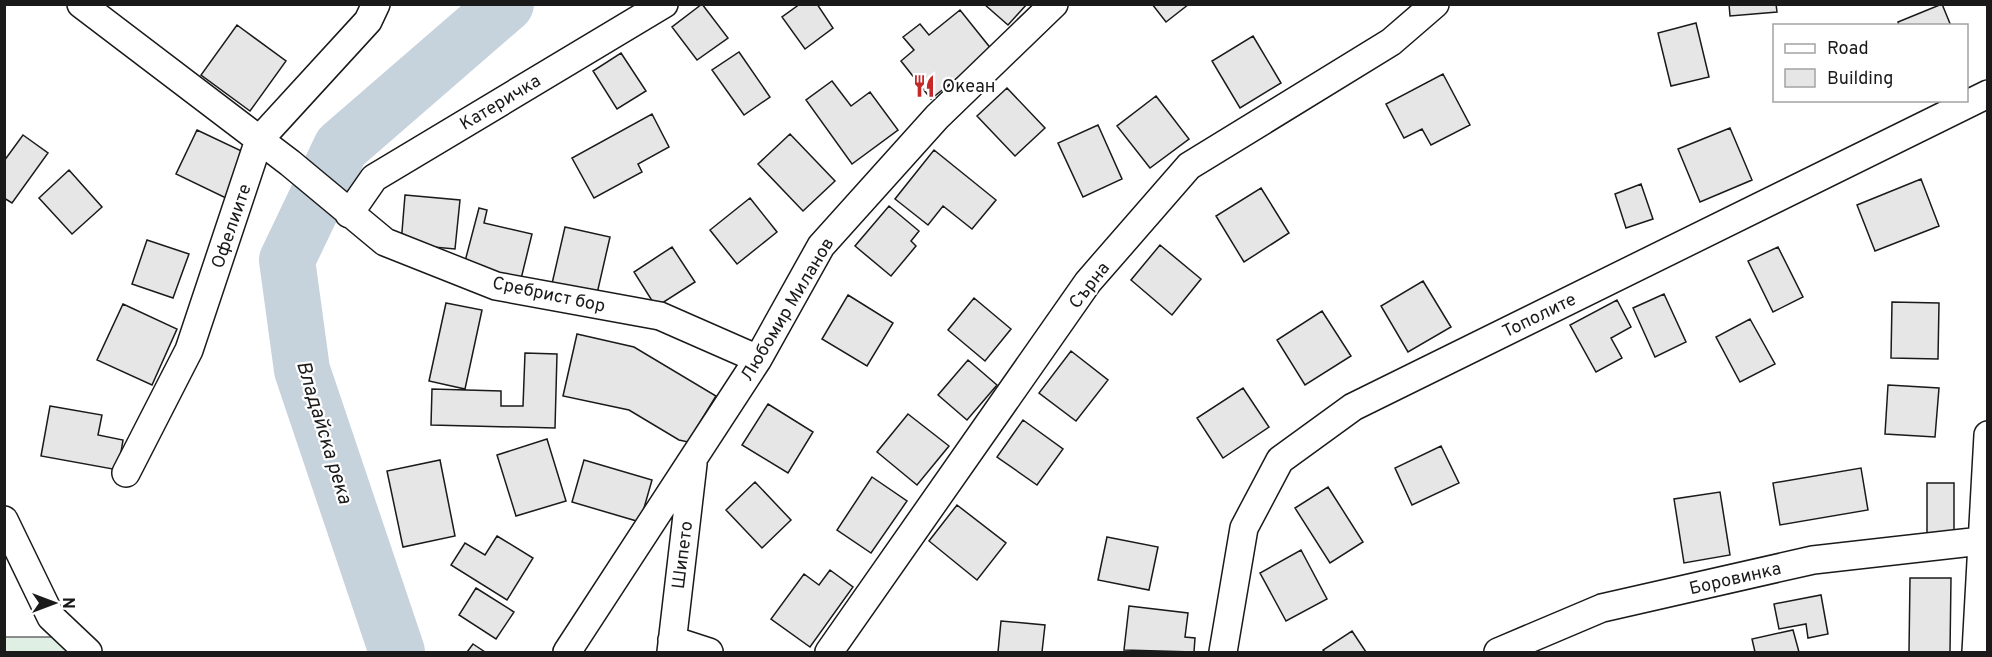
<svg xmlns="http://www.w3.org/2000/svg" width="1992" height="657" viewBox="0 0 1992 657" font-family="Overpass,sans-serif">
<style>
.green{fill:#e0efe3;stroke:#6a6a6a;stroke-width:1.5}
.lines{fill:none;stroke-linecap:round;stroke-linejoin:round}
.river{stroke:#c6d2dc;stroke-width:56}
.building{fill:#e6e6e6;stroke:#1a1a1a;stroke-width:1.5}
.minor-casing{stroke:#1a1a1a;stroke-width:30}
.minor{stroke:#fff;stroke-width:27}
.labels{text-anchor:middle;stroke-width:4.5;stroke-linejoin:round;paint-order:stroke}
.poi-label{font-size:18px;fill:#1a1a1a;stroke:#fff;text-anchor:start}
.street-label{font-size:18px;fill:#1a1a1a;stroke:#fff}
.water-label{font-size:20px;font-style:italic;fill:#1a1a1a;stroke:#fff}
</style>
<rect width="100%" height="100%" fill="#fff"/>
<!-- green -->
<path class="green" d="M4 637H72L88 652H5Z"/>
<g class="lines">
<!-- river -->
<path class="river" d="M397 652 302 370 287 260 341 147 506 4"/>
</g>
<!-- building -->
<path class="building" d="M702 4 728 38 697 60 672 27Z
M800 4H817L833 28 805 49 782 17Z
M984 4H1027L1008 25Z
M1152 4H1189L1166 22Z
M1729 4H1776L1777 12 1730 16Z
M1942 4 1951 26H1899L1898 22Z
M960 10 992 50 931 99 901 61 914 50 903 37 920 24 929 35Z
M1696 23 1709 77 1671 86 1658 33Z
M237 25 286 61 250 111 201 75Z
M1253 36 1281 83 1240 108 1212 61Z
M739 52 770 97 744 115 712 70Z
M621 53 646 91 617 109 593 71Z
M1443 74 1470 125 1431 145 1422 129 1404 138 1386 104Z
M832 81 851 106 870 92 898 130 852 164 806 100Z
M1007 88 1045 128 1015 156 977 116Z
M1156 96 1189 139 1150 168 1117 126Z
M652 114 669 147 638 164 642 172 594 198 572 158Z
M1098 125 1122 179 1083 197 1058 143Z
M1730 128 1752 180 1700 202 1678 149Z
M197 130 250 155 228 199 176 174Z
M790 134 835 181 803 211 758 164Z
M23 135 48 153 12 203 4 198V161Z
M934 150 996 200 972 229 943 206 928 225 895 199Z
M69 170 102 207 72 234 39 198Z
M1921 179 1939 226 1875 251 1857 205Z
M1641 184 1653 219 1626 228 1615 194Z
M1261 188 1289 233 1244 262 1216 216Z
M405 195 460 200 455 249 401 244Z
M750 198 777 232 737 264 710 230Z
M889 206 919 231 911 241 916 246 891 276 855 246Z
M479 208 487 210 484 223 532 234 520 283 463 269Z
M565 227 610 237 596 298 551 288Z
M147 240 189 254 173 298 132 284Z
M1160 245 1201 279 1172 315 1131 280Z
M672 247 695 282 656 307 634 272Z
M1778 247 1803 297 1773 312 1748 261Z
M1423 281 1451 327 1408 352 1381 306Z
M1664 294 1686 342 1655 357 1633 308Z
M848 295 893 323 867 366 822 339Z
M974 298 1011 329 985 361 948 330Z
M1617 300 1631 327 1611 338 1622 358 1596 372 1570 325Z
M1892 302 1939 303 1938 359 1891 358Z
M446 303 482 310 465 389 429 381Z
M123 304 177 329 152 385 97 360Z
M1322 311 1351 356 1305 385 1277 340Z
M1750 319 1775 364 1740 382 1716 337Z
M577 334 634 347 716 396 688 442 679 440 629 410 563 396Z
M1071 351 1108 380 1076 421 1039 393Z
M525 353 557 354 555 428 431 425 432 389 501 391V406H523Z
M968 360 997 385 967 420 938 395Z
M1888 385 1939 388 1935 437 1885 434Z
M1243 388 1269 427 1223 458 1197 418Z
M768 404 813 432 788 473 742 445Z
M50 406 102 415 98 435 123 440 118 470 41 456Z
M908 414 949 446 917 485 877 452Z
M1023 420 1063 449 1037 485 997 457Z
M547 439 566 501 516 516 497 455Z
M1441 446 1459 483 1412 505 1395 468Z
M440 460 455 536 403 547 387 471Z
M584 460 652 480 640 522 572 502Z
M1861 468 1868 510 1780 525 1773 483Z
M872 477 907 501 871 553 837 530Z
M755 482 791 520 762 548 726 510Z
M1927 483H1954V539H1927Z
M1328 487 1363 542 1330 563 1295 508Z
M1720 492 1730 555 1684 563 1674 499Z
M957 505 1006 543 977 580 929 541Z
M497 536 533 558 507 600 451 565 465 543 485 555Z
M1107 537 1158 547 1149 590 1098 580Z
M1301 550 1327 599 1286 621 1260 573Z
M830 570 853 587 810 647 771 619 804 574 819 585Z
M1910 578H1951L1950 652H1909Z
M476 588 514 612 496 639 459 615Z
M1821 595 1828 634 1808 638 1806 624 1779 629 1774 604Z
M1129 606 1188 613 1185 637 1195 638 1194 652 1124 650Z
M1001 621 1045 625 1042 652H998Z
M1793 630 1799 652H1755L1752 639Z
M1352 631 1366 652H1325L1323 650Z
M473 644 485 652H467Z"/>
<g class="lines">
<!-- minor casing -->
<g class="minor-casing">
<path id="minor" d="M81 4 290 163 385 242 496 286 660 316 758 359
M349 214 374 178 664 4
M126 473 189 350 259 140 368 21 376 4
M4 520 51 617 88 652
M672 640 709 652
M567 652 758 359 821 246 937 117 1054 4
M671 652 693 464
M829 652 1088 282 1189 166 1391 42 1435 4
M1223 652 1244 528 1280 460 1353 407 1988 94
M1498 652 1602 608 1813 560 1981 541
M1976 652 1988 435"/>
</g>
<!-- minor -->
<use href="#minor" class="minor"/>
</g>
<!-- icons -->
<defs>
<g id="restaurant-bare" transform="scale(1.8)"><path d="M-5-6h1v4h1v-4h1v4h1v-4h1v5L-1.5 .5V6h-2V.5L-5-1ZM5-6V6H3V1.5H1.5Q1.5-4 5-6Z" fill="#c62828" stroke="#fff" stroke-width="2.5" paint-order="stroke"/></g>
</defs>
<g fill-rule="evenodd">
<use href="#restaurant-bare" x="924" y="86"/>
</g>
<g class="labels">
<!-- poi labels -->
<g class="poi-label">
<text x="942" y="92">Океан</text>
</g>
<!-- street labels -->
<g class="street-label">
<text transform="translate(500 102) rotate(-31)" y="6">Катеричка</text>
<text transform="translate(231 226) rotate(-71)" y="6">Офелиите</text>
<text transform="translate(1089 285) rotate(-52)" y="6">Сърна</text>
<text transform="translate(549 294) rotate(12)" y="6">Сребрист бор</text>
<text transform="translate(787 309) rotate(-59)" y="6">Любомир Миланов</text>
<text transform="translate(1539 315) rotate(-26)" y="6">Тополите</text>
<text transform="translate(682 555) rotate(-83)" y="6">Шипето</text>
<text transform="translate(1735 578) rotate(-13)" y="6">Боровинка</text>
</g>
<!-- water labels -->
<g class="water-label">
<text transform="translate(325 432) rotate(73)" y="7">Владайска река</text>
</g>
</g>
<!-- border -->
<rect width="1992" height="657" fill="none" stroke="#1a1a1a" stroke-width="12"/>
<!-- legend -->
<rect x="1773" y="24" width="195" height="78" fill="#ffffff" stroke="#a3a3a3" stroke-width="1.5"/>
<rect x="1785" y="44" width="30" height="9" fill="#ffffff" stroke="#a3a3a3" stroke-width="1.5"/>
<text x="1827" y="54" font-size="18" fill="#1a1a1a">Road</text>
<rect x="1785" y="69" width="30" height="18" fill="#e6e6e6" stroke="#a3a3a3" stroke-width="1.5"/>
<text x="1827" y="84" font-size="18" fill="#1a1a1a">Building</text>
<!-- north arrow -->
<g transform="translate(54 603) rotate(90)" stroke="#ffffff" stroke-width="4.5" paint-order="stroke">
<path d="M0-4.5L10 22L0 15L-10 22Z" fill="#1a1a1a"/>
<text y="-9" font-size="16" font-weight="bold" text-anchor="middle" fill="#1a1a1a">N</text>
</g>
</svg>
